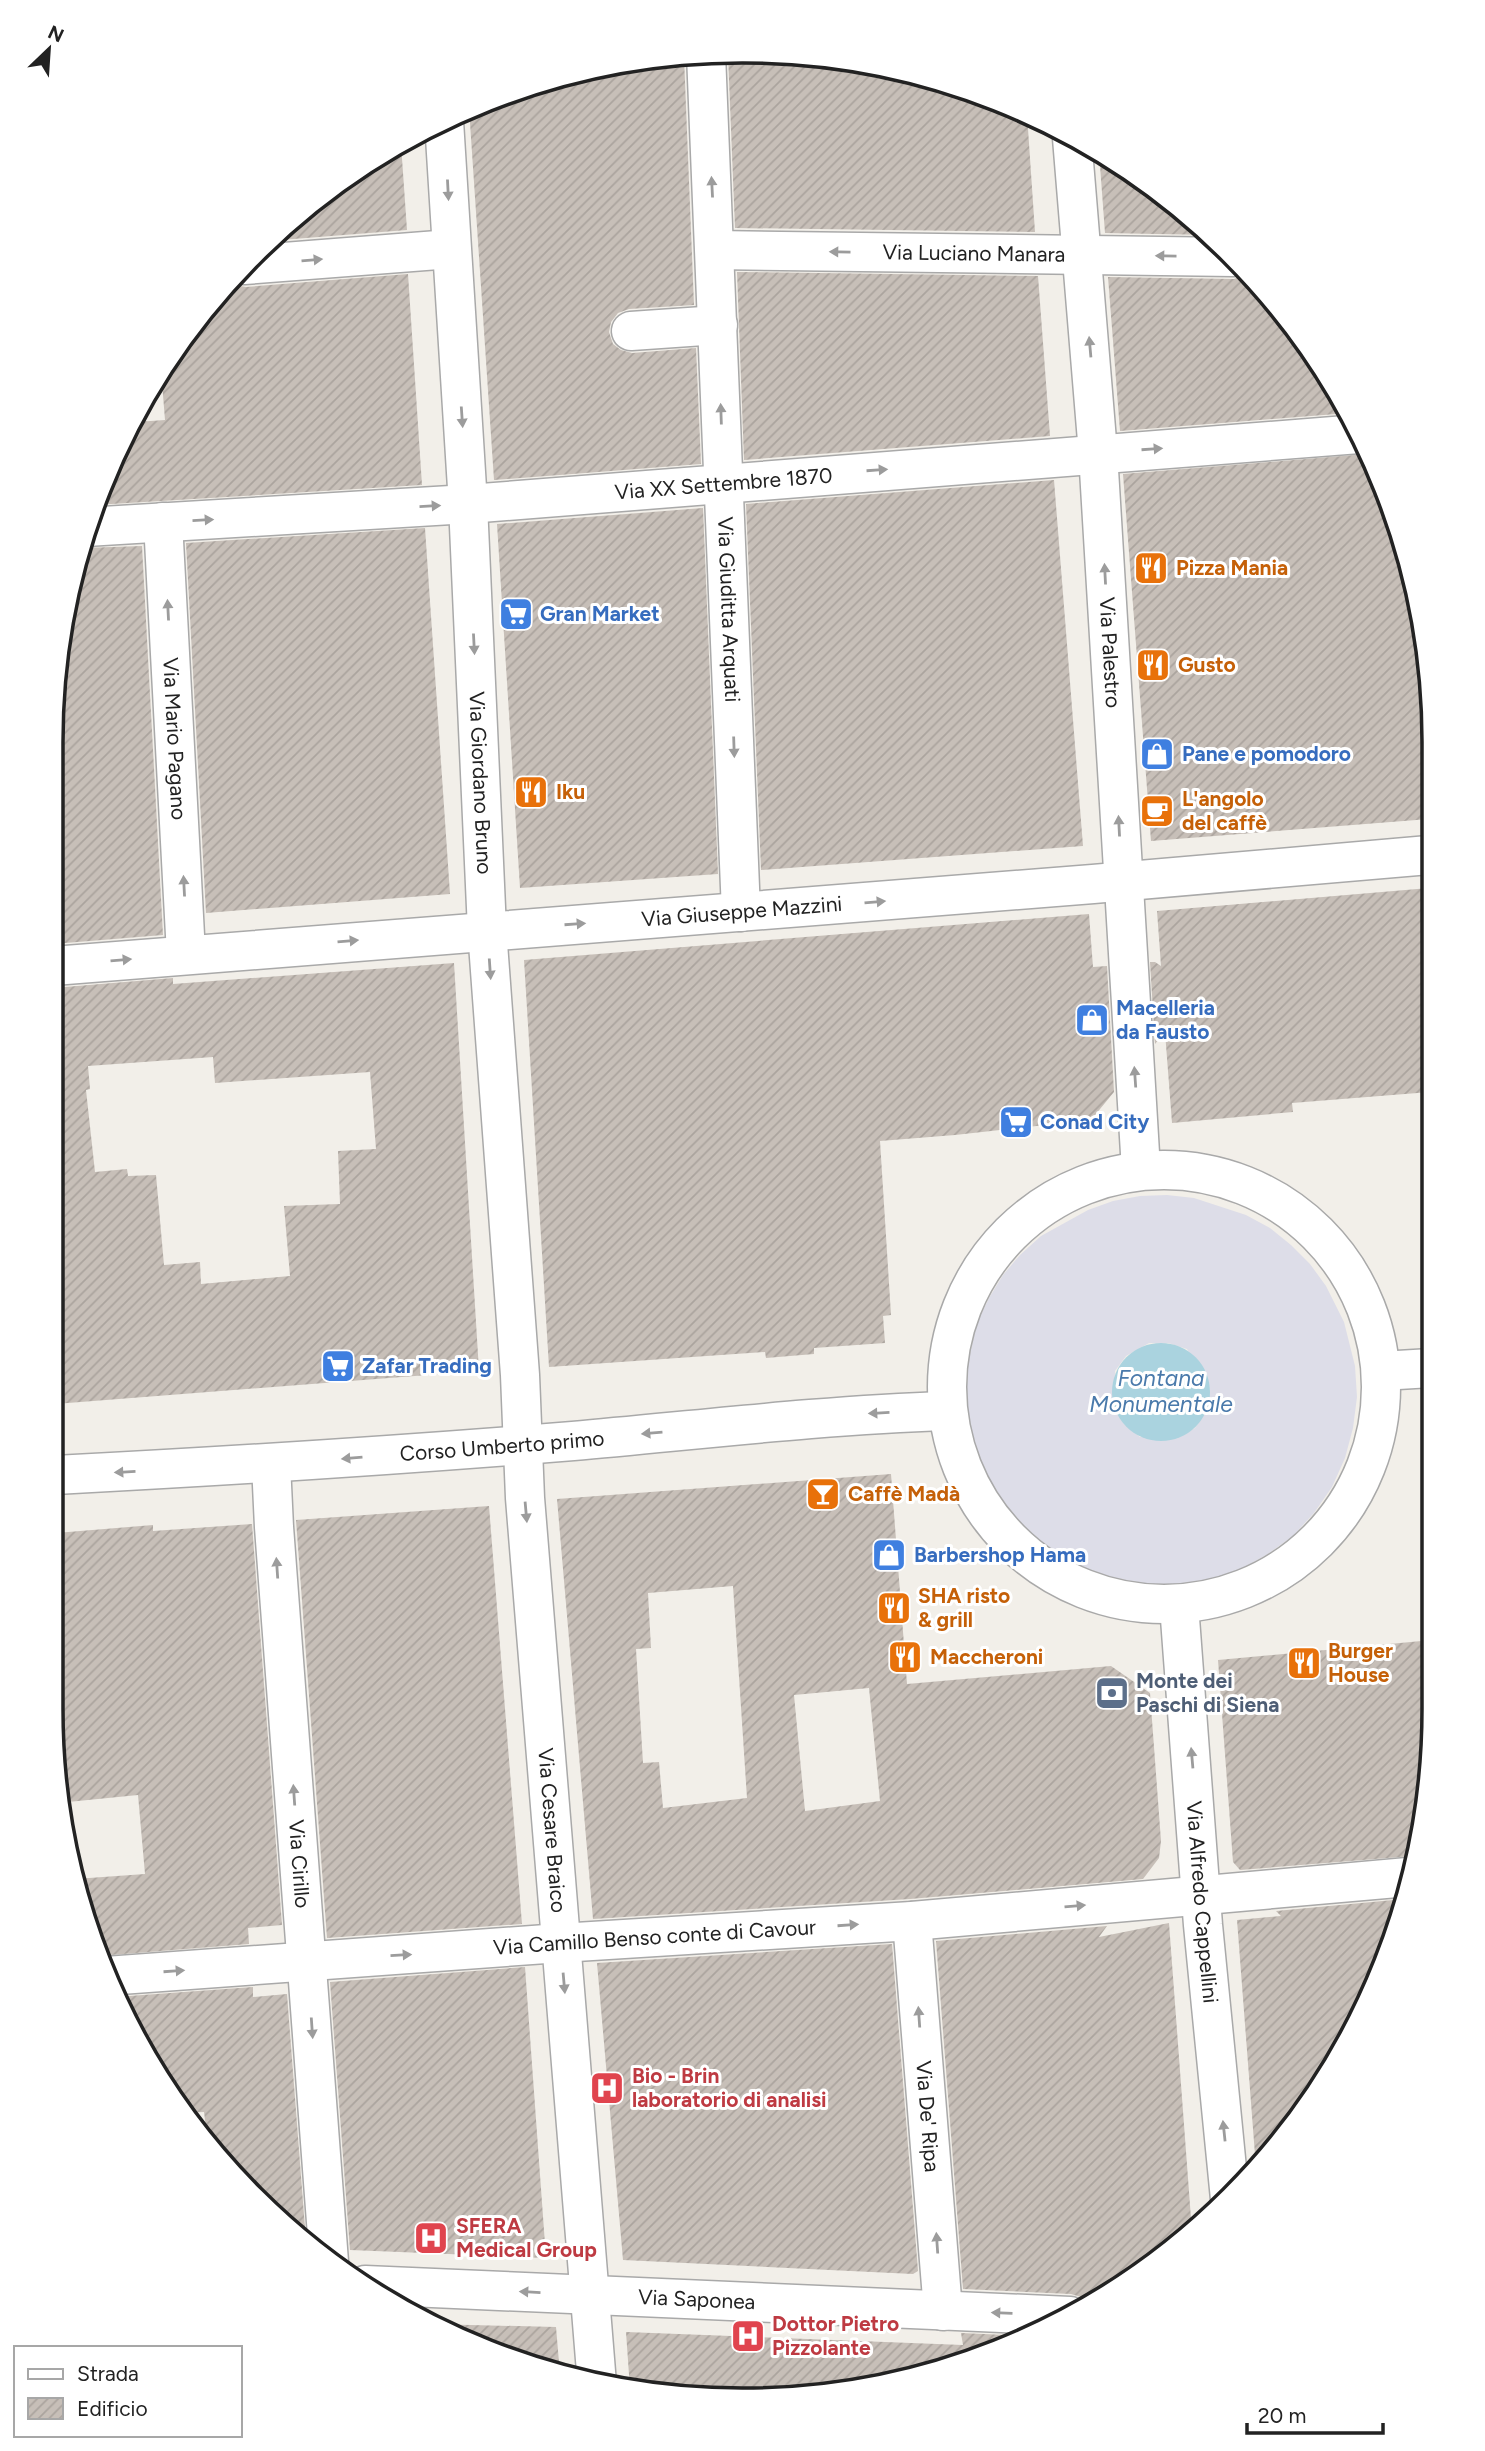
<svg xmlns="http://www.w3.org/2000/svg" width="1485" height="2451" viewBox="0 0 1485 2451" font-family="Figtree,sans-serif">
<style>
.plaza{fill:#dddde8;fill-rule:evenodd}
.water{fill:#aad3df}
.building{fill:url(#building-hatch);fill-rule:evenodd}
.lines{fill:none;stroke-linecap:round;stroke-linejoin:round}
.minor-casing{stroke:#a9a9a9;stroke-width:41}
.minor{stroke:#fff;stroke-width:38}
.oneway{fill:#9c9c9c}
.labels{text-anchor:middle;stroke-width:6;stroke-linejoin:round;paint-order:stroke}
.street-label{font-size:21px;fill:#222;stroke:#fff}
.food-label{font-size:21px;font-weight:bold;fill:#c56008;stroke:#fff;text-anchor:start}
.shop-label{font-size:21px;font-weight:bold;fill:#366cbe;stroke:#fff;text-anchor:start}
.service-label{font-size:21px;font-weight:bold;fill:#4e5e75;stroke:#fff;text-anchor:start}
.health-label{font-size:21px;font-weight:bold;fill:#be3a42;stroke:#fff;text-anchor:start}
.water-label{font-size:23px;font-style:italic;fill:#4a7aab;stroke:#fff}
.rim{fill:none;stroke:#222;stroke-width:3.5}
</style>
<defs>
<pattern id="building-hatch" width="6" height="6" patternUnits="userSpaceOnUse" patternTransform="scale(1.75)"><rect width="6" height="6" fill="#c7bfb8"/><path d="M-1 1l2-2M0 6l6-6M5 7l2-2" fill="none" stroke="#aba49e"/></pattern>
</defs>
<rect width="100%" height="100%" fill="#f2efe9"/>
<!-- plaza -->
<path class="plaza" d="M1167 1195 1194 1198 1246 1215 1270 1228 1291 1245 1310 1264 1326 1286 1344 1322 1355 1366 1357 1397 1353 1428 1345 1458 1332 1487 1314 1513 1293 1536 1268 1554 1241 1569 1211 1580 1180 1586 1149 1585 1118 1581 1088 1572 1060 1557 1034 1540 1012 1517 994 1491 979 1463 971 1433 966 1402V1371L977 1323 989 1298 1003 1275 1020 1255 1041 1236 1088 1210 1113 1201 1140 1196ZM1149 1343H1168L1187 1349 1210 1387 1206 1412 1195 1428 1184 1435 1140 1437 1125 1425 1114 1409 1115 1371 1126 1356Z"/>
<!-- water -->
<path class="water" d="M1112 1392a49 49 0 1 1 98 0a49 49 0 1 1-98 0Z"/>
<!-- building -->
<path class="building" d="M728 55 794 63 883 66 1008 104 1027 114 1035 232 735 228Z
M684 57 694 305 629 309 618 313 611 322 609 332 613 344 621 350 632 353 696 348 701 464 494 480 469 108 478 103 608 64Z
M401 144 407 230 268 241 359 167Z
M1099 152 1127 168 1209 235 1105 233Z
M737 272 1038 276 1050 436 744 460Z
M408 274 422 485 95 505 136 422 165 420 161 370 168 358 230 281 235 285 246 287Z
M1247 274 1341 396 1349 413 1120 431 1108 277 1234 279Z
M1367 454 1397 520 1428 653 1429 819 1151 841 1123 474Z
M1054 480 1083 846 761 870 746 504Z
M703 508 718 874 520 888 497 524Z
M425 528 450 894 206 913 186 543Z
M142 546 163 935 53 944 52 697 82 548Z
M1429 888 1430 1092 1292 1103 1293 1112 1172 1123 1165 1032 1155 1044 1150 962H1155L1161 966 1157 911Z
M1089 914 1093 967 1107 966 1114 1092 1091 1120 955 1135 880 1141 891 1315 883 1316 885 1343 814 1348V1354L766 1358 765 1352 549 1367 524 960Z
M454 963 479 1371 55 1404 53 988 173 978V984ZM213 1057 215 1083 370 1072 376 1149 338 1151 340 1204 284 1206 290 1276 201 1284 200 1262 164 1265 156 1175 128 1176 127 1169 95 1172 86 1090 90 1089 88 1066Z
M891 1474 907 1684 1111 1666 1150 1693 1161 1841 1159 1858 1143 1879 910 1899 593 1919 557 1499ZM733 1586 747 1798 663 1808 659 1762 643 1763 636 1649 651 1648 648 1593ZM869 1688 880 1801 805 1811 794 1695Z
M489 1506 522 1924 327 1938 296 1520Z
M252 1524 282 1925 248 1928 249 1944 98 1956 87 1930 75 1879 145 1874 138 1795 58 1803 56 1533 153 1525V1531Z
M1432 1640 1433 1754 1412 1856 1240 1870 1233 1862 1218 1660Z
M1404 1899 1397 1931 1317 2093 1256 2168 1237 1920 1281 1916 1276 1911Z
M1169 1923 1192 2232 1163 2258 1088 2304 1081 2297 1071 2294 963 2289 936 1941 1107 1926 1099 1937Z
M892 1944 918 2271 913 2274 623 2260 597 1963Z
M525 1967 546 2258 350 2250 330 1982Z
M253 1987V1997L287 1994 306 2241 208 2144 204 2112 183 2113 122 2015 115 1997Z
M432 2324 556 2327 560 2374 521 2364 436 2329Z
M626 2332 963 2345 961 2333 1031 2336 964 2364 833 2394 742 2400 630 2389Z"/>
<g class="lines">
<!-- minor casing -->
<g class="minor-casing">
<g id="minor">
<path id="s1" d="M706 54 741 912"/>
<path id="s2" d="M444 121 468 504 487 930 520 1375 525 1498 597 2384"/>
<path id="s3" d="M1072 138 1098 453 1141 1170"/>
<path id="s4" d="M715 250 1234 257"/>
<path d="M244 265 451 249"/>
<path d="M631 331 718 325"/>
<path id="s5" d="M163 522 186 954"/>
<path id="s6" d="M86 527 468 504 1359 434"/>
<path id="s7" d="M53 966 1093 884 1429 855"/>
<circle cx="1164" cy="1387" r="217"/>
<path d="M1381 1371 1431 1368"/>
<path id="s8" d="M271 1464 274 1527 329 2262"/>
<path id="s9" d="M55 1475C228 1466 400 1455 573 1441 698 1430 822 1415 947 1411"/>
<path id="s10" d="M1179 1605 1203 1925 1230 2199"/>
<path id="s11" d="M912 1921 943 2311"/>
<path id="s12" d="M106 1976 560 1943 912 1921 1408 1877"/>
<path id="s13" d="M365 2285 1070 2316"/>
</g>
</g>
<!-- minor -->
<use href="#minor" class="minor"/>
</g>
<!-- one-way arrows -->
<defs><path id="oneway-solid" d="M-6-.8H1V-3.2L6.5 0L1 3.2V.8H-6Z" transform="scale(1.75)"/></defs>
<g class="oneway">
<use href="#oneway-solid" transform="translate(712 187) rotate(-93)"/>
<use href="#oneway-solid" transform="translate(448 190) rotate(87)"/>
<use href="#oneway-solid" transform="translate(840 252) rotate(-179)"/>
<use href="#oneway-solid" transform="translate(1166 256) rotate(-179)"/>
<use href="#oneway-solid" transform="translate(312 260) rotate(-5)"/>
<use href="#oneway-solid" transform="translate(1090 347) rotate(-95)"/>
<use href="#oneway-solid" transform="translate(721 414) rotate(-92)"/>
<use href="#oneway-solid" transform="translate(462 417) rotate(86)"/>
<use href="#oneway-solid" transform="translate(1152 449) rotate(-4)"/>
<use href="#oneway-solid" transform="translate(877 470) rotate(-4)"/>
<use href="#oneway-solid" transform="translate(430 506) rotate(-3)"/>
<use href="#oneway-solid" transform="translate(203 520) rotate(-3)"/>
<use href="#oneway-solid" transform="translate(1105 574) rotate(-93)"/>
<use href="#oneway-solid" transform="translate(168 610) rotate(-93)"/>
<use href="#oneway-solid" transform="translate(474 644) rotate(87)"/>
<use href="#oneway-solid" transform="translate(734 747) rotate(88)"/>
<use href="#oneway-solid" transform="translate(1119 826) rotate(-93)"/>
<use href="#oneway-solid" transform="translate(184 886) rotate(-93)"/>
<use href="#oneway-solid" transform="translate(875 902) rotate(-5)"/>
<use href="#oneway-solid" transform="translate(575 924) rotate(-4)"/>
<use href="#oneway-solid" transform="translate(348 941) rotate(-5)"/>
<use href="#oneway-solid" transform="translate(121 960) rotate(-5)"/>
<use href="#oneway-solid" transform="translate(490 969) rotate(86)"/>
<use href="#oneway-solid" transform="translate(1135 1077) rotate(-94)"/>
<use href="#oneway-solid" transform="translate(879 1413) rotate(177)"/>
<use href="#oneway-solid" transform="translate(652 1433) rotate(175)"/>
<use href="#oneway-solid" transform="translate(352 1458) rotate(175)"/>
<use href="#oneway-solid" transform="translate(125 1472) rotate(177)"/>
<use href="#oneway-solid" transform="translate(526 1512) rotate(85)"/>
<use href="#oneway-solid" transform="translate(277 1568) rotate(-94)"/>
<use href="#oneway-solid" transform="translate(1192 1758) rotate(-95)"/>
<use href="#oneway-solid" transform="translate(294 1795) rotate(-94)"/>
<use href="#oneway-solid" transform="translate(1075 1906) rotate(-5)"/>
<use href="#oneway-solid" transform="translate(848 1925) rotate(-4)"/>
<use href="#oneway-solid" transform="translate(401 1955) rotate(-3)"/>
<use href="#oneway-solid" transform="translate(174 1971) rotate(-4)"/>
<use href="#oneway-solid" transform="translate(564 1983) rotate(85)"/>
<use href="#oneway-solid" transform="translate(919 2017) rotate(-94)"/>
<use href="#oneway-solid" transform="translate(312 2028) rotate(86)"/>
<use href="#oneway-solid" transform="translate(1224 2131) rotate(-96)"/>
<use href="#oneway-solid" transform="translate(937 2243) rotate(-94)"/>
<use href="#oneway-solid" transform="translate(530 2292) rotate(-177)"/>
<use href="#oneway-solid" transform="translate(1002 2313) rotate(-178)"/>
</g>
<!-- icons -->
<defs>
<g id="restaurant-square" transform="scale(1.75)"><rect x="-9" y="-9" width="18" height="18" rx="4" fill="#e8710a" stroke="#fff"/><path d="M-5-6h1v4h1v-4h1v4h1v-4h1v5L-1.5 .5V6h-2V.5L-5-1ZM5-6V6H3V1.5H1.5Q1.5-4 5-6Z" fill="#fff"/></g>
<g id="supermarket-square" transform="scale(1.75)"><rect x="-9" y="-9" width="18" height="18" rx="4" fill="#3f7fe0" stroke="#fff"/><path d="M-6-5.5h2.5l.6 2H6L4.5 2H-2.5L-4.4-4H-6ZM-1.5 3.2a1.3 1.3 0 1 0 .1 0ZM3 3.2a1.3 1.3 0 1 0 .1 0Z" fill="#fff"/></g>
<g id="shop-square" transform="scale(1.75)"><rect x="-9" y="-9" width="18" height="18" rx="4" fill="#3f7fe0" stroke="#fff"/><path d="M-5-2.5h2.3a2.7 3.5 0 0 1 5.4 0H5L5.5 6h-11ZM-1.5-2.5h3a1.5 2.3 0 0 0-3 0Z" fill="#fff"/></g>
<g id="cafe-square" transform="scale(1.75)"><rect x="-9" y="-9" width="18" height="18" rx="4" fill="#e8710a" stroke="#fff"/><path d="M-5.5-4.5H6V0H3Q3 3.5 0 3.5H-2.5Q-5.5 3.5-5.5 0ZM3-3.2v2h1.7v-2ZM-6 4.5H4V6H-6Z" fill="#fff"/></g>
<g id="bar-square" transform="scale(1.75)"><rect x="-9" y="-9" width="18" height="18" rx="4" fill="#e8710a" stroke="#fff"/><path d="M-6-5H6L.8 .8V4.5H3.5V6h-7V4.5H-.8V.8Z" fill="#fff"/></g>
<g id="bank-square" transform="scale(1.75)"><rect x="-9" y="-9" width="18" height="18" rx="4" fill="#5c6f8a" stroke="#fff"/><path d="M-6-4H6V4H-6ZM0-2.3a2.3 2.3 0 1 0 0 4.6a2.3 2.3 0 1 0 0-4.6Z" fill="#fff"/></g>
<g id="hospital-square" transform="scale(1.75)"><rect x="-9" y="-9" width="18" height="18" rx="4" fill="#e0444e" stroke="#fff"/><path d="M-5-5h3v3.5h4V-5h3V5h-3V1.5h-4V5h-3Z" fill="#fff"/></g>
</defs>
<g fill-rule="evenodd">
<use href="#restaurant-square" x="1151" y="568"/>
<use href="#supermarket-square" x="516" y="614"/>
<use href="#restaurant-square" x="1153" y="665"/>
<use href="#shop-square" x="1157" y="754"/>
<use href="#restaurant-square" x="531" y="792"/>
<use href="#cafe-square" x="1157" y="811"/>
<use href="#shop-square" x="1092" y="1020"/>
<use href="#supermarket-square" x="1016" y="1122"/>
<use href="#supermarket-square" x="338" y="1366"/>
<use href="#bar-square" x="823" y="1494"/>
<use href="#shop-square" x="889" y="1555"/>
<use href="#restaurant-square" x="894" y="1608"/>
<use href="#restaurant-square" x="905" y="1657"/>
<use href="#restaurant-square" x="1304" y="1663"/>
<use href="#bank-square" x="1112" y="1693"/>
<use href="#hospital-square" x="607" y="2088"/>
<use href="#hospital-square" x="431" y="2238"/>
<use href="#hospital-square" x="748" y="2336"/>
</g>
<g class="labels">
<!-- street labels -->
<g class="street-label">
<text dy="7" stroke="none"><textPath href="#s4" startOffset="259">Via Luciano Manara</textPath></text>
<text dy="7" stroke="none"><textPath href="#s6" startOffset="639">Via XX Settembre 1870</textPath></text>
<text dy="7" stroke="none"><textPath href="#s1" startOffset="556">Via Giuditta Arquati</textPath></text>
<text dy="7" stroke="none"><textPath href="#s3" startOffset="516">Via Palestro</textPath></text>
<text dy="7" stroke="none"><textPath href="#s5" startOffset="217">Via Mario Pagano</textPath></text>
<text dy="7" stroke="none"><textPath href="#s2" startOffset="663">Via Giordano Bruno</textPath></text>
<text dy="7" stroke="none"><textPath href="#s7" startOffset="691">Via Giuseppe Mazzini</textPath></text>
<text dy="7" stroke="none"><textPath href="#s9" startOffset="448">Corso Umberto primo</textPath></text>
<text dy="7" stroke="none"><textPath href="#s2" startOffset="1713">Via Cesare Braico</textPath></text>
<text dy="7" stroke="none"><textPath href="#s8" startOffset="401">Via Cirillo</textPath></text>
<text dy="7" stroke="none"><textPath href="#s10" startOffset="298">Via Alfredo Cappellini</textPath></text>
<text dy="7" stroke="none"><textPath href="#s12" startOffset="550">Via Camillo Benso conte di Cavour</textPath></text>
<text dy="7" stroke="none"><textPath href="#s11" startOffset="196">Via De' Ripa</textPath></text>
<text dy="7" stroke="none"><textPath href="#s13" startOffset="332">Via Saponea</textPath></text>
</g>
<!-- food labels -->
<g class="food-label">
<text x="1176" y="575">Pizza Mania</text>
<text x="1178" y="672">Gusto</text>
<text x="556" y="799">Iku</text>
<text x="1182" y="806">L'angolo<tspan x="1182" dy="24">del caffè</tspan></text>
<text x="848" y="1501">Caffè Madà</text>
<text x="918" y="1603">SHA risto<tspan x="918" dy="24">&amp; grill</tspan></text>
<text x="1328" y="1658">Burger<tspan x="1328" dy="24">House</tspan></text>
<text x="930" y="1664">Maccheroni</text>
</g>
<!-- shop labels -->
<g class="shop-label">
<text x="540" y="621">Gran Market</text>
<text x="1182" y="761">Pane e pomodoro</text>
<text x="1116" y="1015">Macelleria<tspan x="1116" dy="24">da Fausto</tspan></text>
<text x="1040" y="1129">Conad City</text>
<text x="362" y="1373">Zafar Trading</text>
<text x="914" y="1562">Barbershop Hama</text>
</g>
<!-- service labels -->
<g class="service-label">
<text x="1136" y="1688">Monte dei<tspan x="1136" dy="24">Paschi di Siena</tspan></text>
</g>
<!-- health labels -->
<g class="health-label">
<text x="632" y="2083">Bio - Brin<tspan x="632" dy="24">laboratorio di analisi</tspan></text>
<text x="456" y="2233">SFERA<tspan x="456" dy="24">Medical Group</tspan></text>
<text x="772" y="2331">Dottor Pietro<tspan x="772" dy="24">Pizzolante</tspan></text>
</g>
<!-- water labels -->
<g class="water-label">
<text x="1161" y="1386">Fontana<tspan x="1161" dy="26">Monumentale</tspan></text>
</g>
</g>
<!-- crop -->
<path d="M0 0H1485V2451H0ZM742 63H743A679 679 0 0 1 1422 742V1709A679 679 0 0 1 743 2388H742A679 679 0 0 1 63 1709V742A679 679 0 0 1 742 63Z" fill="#fff" fill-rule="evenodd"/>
<path class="rim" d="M742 63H743A679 679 0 0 1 1422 742V1709A679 679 0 0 1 743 2388H742A679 679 0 0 1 63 1709V742A679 679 0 0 1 742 63Z"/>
<!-- legend -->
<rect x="14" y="2346" width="228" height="91" fill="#ffffff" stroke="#a7a7a7" stroke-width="2"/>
<rect x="28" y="2369" width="35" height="10" fill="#ffffff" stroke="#a7a7a7" stroke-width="2"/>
<text x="77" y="2381" font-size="21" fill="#222222">Strada</text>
<rect x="28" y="2398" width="35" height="21" fill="url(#building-hatch)" stroke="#a7a7a7" stroke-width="2"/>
<text x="77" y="2416" font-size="21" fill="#222222">Edificio</text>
<!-- north arrow -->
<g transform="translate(49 49) rotate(25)" stroke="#ffffff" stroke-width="5" paint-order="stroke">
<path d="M0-5L12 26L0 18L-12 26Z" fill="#222222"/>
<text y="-10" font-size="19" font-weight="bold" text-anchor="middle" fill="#222222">N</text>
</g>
<!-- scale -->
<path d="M1247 2423v10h136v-10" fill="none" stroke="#222222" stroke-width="3.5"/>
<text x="1258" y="2423" font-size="21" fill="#222222" stroke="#ffffff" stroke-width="5" paint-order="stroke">20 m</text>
</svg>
